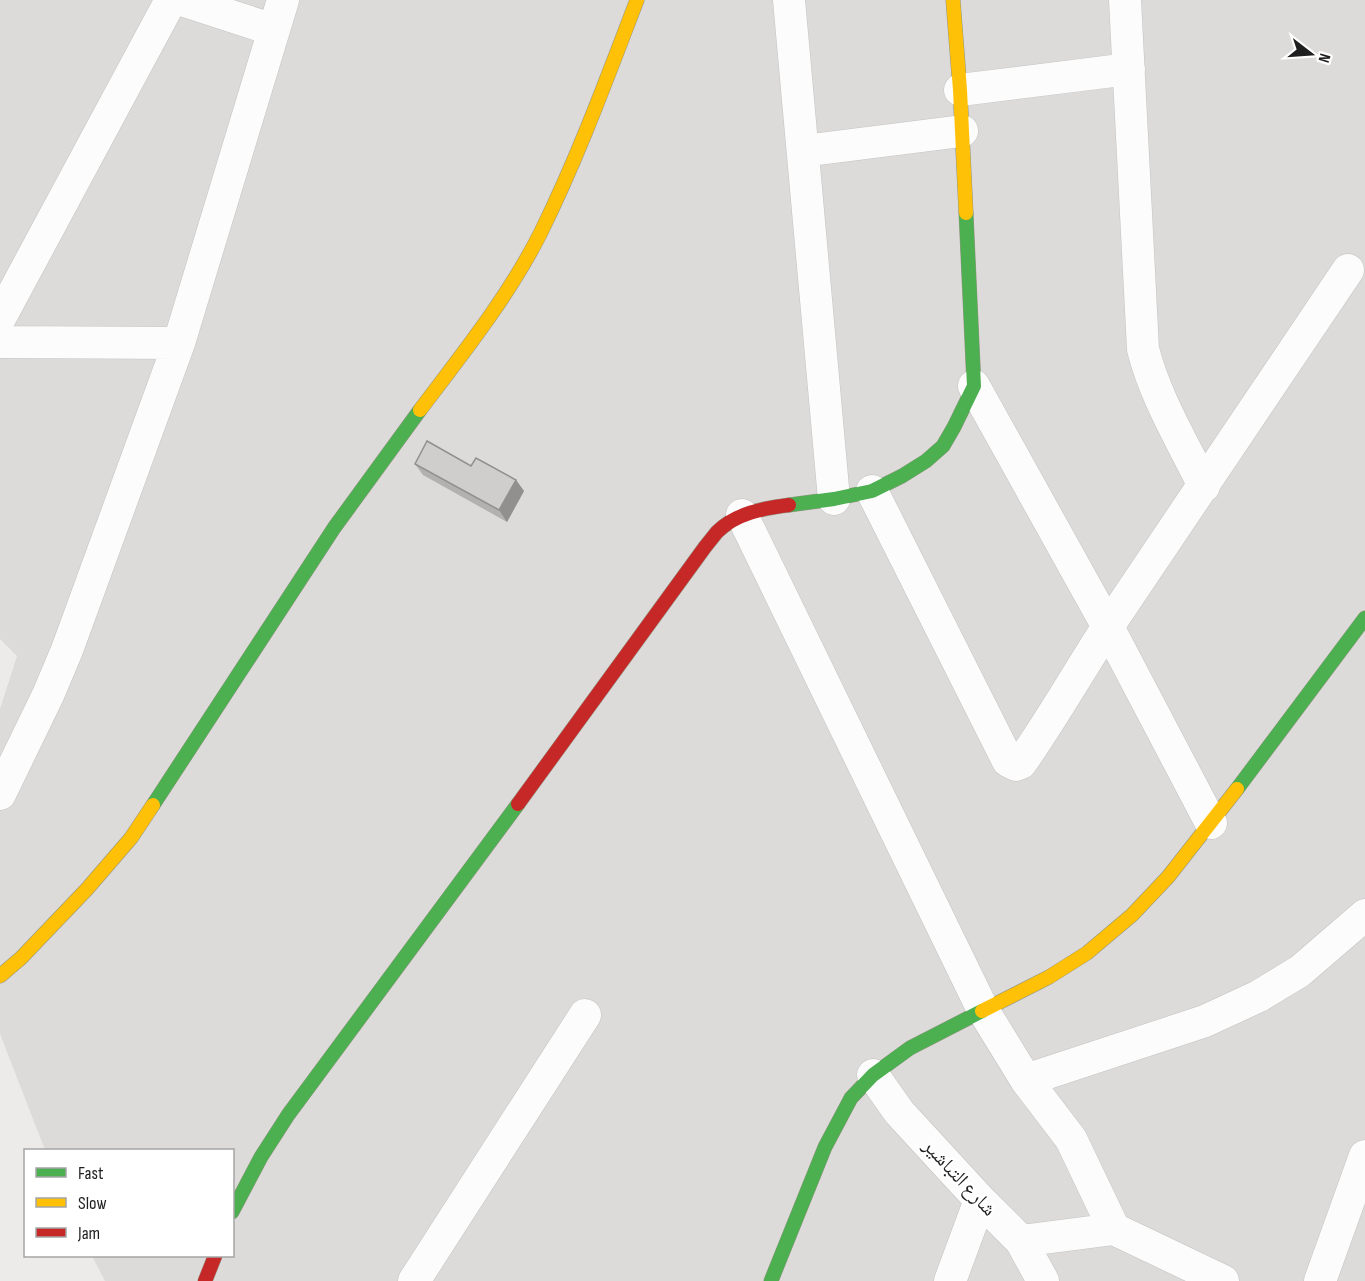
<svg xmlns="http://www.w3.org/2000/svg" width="1365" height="1281" viewBox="0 0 1365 1281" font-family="'Sofia Sans Condensed','Noto Naskh Arabic',sans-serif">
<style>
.residential{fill:#dcdbda}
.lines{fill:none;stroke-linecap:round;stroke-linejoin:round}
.street-casing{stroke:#c4c3c2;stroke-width:33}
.fast-casing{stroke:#949583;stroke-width:15}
.slow-casing{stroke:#949583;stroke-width:15}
.jam-casing{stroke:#949583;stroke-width:15}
.street{stroke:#fcfcfc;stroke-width:32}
.fast{stroke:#4caf50;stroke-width:14}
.slow{stroke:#ffc107;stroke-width:14}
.jam{stroke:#c62828;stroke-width:14}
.wall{fill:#b3b1af}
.shaded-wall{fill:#92908f}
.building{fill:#d0cecc;stroke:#92908f;stroke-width:1.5}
.labels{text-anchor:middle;stroke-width:5;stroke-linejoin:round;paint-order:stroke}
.street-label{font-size:20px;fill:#1f1f1f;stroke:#fff}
</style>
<rect width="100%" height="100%" fill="#edebe9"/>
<!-- residential -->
<path class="residential" d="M0 0H1365V1281H105L92 1256H232V1150H45L0 1034V709L17 656 0 639Z"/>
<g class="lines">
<!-- street casing -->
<g class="street-casing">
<path id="street" d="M182 0 274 30
M789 0 834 499
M1125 0 1143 349C1155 397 1182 441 1204 486
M960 90 1129 69
M803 151 962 131
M0 318 171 0
M0 342 179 343
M974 386 1108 627 1211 823
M872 491 1008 761 1016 765 1021 763C1052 719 1079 671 1109 625 1189 507 1268 388 1348 270
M742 515 983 1010 1026 1080 1071 1139 1114 1229 1223 1281
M0 794 48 695 67 650 179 343 283 0
M873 1075 899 1112 980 1200 1021 1241 1043 1281
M1026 1080 1205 1021 1259 996 1300 971 1365 915
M1021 1241 1114 1229
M414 1281 585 1015
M950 1281 980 1200
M1320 1281 1365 1156"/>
</g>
<!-- fast casing -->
<g class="fast-casing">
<path id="fast" d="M789 505 834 499 872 491 902 476 926 461 943 446 954 427 974 386 966 213
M1237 789 1365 618
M153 805 334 528 420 410
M232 1212 261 1157 288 1115 518 804
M771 1281 825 1147 851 1098 873 1075 910 1048 982 1011"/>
</g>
<!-- slow casing -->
<g class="slow-casing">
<path id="slow" d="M953 0 960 90 966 213
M420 410C463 353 509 296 541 232 578 157 607 78 637 0
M0 976 21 958 87 889 131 838 153 805
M982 1011 1049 977 1087 953 1132 915 1168 877 1237 789"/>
</g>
<!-- jam casing -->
<g class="jam-casing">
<path id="jam" d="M518 804 705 547C709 542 713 537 717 532 736 513 764 508 789 505
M205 1281 215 1256"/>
</g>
<!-- street -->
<use href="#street" class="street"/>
<!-- fast -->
<use href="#fast" class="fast"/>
<!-- slow -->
<use href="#slow" class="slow"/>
<!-- jam -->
<use href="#jam" class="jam"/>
</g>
<!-- wall -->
<path class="wall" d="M415 464 516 480 524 491 507 522 423 475Z"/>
<!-- shaded-wall -->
<path class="shaded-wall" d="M516 480 524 491 507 522 499 510Z"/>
<!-- building -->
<path class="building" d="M427 441 471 466 476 458 516 480 499 510 415 464Z"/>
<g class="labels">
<!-- street labels -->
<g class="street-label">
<text transform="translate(960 1177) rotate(47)" y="7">شارع التباشير</text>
</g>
</g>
<!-- legend -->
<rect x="24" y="1149" width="210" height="108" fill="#ffffff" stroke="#a5a5a5" stroke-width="1.5"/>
<rect x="36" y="1168" width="30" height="9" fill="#4caf50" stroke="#a5a5a5" stroke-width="1.5"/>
<text x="78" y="1179" font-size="18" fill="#1f1f1f">Fast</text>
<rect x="36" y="1198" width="30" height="9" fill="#ffc107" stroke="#a5a5a5" stroke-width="1.5"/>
<text x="78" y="1209" font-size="18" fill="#1f1f1f">Slow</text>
<rect x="36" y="1228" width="30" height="9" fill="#c62828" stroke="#a5a5a5" stroke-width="1.5"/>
<text x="78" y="1239" font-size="18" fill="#1f1f1f">Jam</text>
<!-- north arrow -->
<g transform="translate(1311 54) rotate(107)" stroke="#ffffff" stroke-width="4.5" paint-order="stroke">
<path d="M0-4.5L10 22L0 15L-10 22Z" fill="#1f1f1f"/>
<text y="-9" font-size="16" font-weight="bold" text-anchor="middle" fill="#1f1f1f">N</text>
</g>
</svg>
